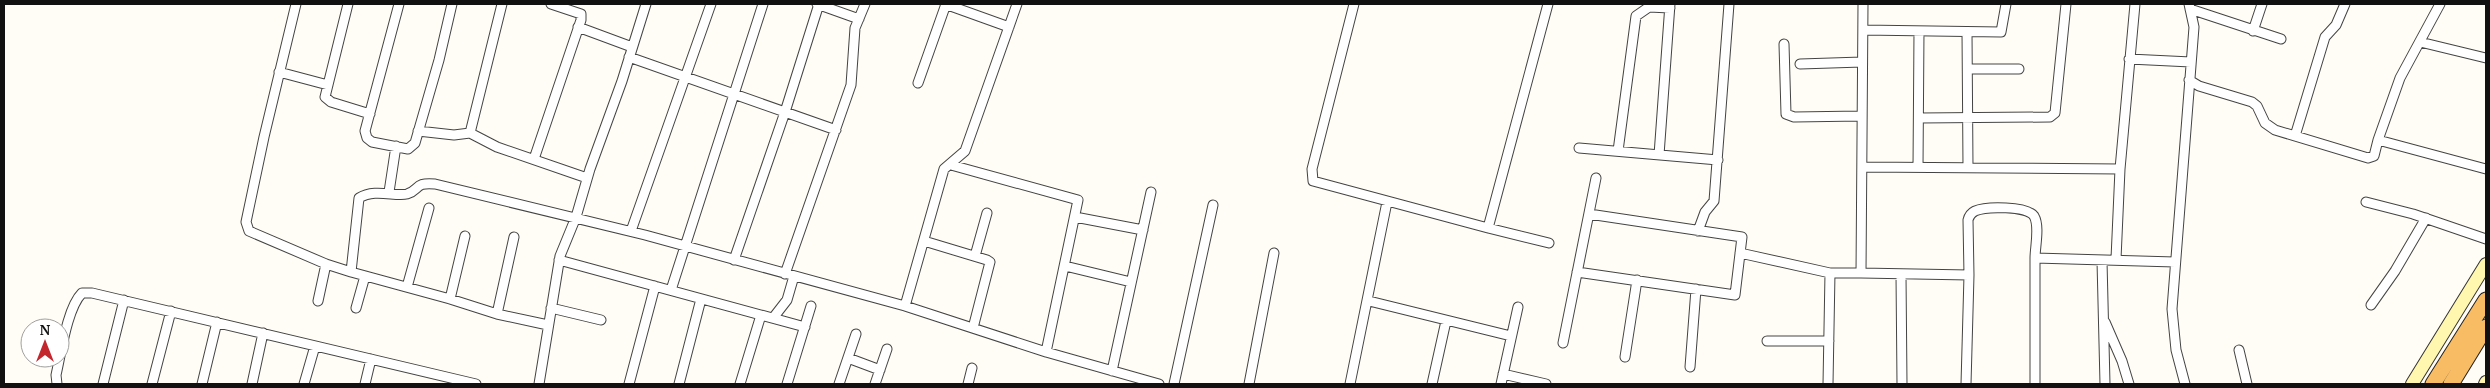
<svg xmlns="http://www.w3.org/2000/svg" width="2490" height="388" viewBox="0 0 2490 388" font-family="'PT Serif',serif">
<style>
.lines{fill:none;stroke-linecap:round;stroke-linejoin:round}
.minor-casing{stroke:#444;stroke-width:11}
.secondary-casing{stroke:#333;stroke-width:14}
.trunk-casing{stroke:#222;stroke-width:17}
.minor{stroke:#fff;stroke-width:9}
.secondary{stroke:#fff6b0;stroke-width:12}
.trunk{stroke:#f7bc64;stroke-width:15}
</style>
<rect width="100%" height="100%" fill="#fffdf5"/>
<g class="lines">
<!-- minor casing -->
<g class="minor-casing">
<path id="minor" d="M296 4 264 137 246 222 249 231 326 264 351 272 450 299 497 314 548 325
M348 4 325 97 331 102 370 114
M399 4 365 131 367 138 372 142 408 149 415 143 439 60 452 4
M817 4 859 19
M945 4 1009 27
M1354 4 1312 169 1313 181 1488 228
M1548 4 1488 228 1549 243
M2440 4 2400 78 2378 140 2486 169
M2190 9 2281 39
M578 27 632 47
M1863 30 2001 32 2006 4
M2253 31 2262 4
M1967 32 1968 167
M2420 42 2486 58
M1784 44 1786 114 1794 117 1861 116
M629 57 836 130
M2129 59 2191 62
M1800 64 1862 62
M1968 69H2019
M279 72 328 85
M2189 80 2199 86 2252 102 2257 106 2265 123 2275 130 2368 158 2374 156 2378 140
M918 83 946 4
M1920 118 2050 117 2055 113 2066 4
M418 131 454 135 470 133 497 147 587 178
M470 133 502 4
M2295 136 2325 37 2336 25 2345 4
M1579 148 1718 160
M1618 151 1636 16 1649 7 1670 8
M1659 155 1670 4
M534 159 581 20V14L551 4
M951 165 1078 200 1046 352
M1862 167 2120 169
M1918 167 1919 31
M389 192 396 146
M2366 202 2413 214 2486 239
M1075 217 1143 230
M631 231 711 4
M1698 231 1705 212 1714 201 1729 4
M924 241 987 260 990 262 973 328
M1740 253 1830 273
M975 256 987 213
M2035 258V384
M2116 259 2120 169 2135 4
M559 260 805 327
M734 260 785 112 819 4
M2102 261 2105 384
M1065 266 1131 282
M351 272 359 198C375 188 395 197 407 194 420 190 414 182 435 184L645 235 905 306 1046 352 1159 384
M1577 272 1735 295 1742 237 1589 214
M1861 273 1969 275 1968 220C1969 216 1971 213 1975 211 1986 206 2027 206 2034 216 2040 226 2035 247 2035 258L2175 262
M785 274 851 85 855 28 865 4
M1901 275 1902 384
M407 287 429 208
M671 290 763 4
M450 299 465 236
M318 301 326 264
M1369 301 1511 336
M2371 305 2395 271 2426 218
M905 306 944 169 965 151 1017 4
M356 308 365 276
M551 308 601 320
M497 314 514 237
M773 318 787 300 794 276
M2105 322 2122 361 2129 384
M1767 341H1829
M1563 343 1596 178
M2239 350 2247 384
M1625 357 1637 280
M848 358 880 370
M1690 367 1696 289
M1112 371 1151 192
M1503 374 1546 384
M57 384 56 375C61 354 67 308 82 293H92L476 384
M103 384 124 300
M152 384 171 311
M202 384 217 322
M252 384 263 333
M304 384 315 346
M365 384 371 359
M539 384 560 256 576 217 590 169 622 81 646 4
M629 384 655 286
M679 384 701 299
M740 384 761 315
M787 384 811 306
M839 384 856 334
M875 384 887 349
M968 384 972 368
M1174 384 1213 205
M1249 384 1274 253
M1350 384 1387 202
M1432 384 1446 321
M1501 384 1518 307
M1828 384 1830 273H1861L1863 4
M1966 384 1969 275
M2185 384 2176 350 2172 309 2194 27 2189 4"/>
</g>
<!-- secondary casing -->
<g class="secondary-casing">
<path id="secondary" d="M2412 384 2486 264
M2485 384 2486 382"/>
</g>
<!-- trunk casing -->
<g class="trunk-casing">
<path id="trunk" d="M2433 384 2486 300
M2451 384 2486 327"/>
</g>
<!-- minor -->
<use href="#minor" class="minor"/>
<!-- secondary -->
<use href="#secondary" class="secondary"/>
<!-- trunk -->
<use href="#trunk" class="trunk"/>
</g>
<!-- border -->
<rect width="2490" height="388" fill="none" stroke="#111111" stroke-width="10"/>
<!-- north arrow -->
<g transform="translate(45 343)"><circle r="24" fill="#ffffff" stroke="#a0a0a0"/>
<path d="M0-4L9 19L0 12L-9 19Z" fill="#c4262e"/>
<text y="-8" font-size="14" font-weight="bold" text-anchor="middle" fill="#111111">N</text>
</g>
</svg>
